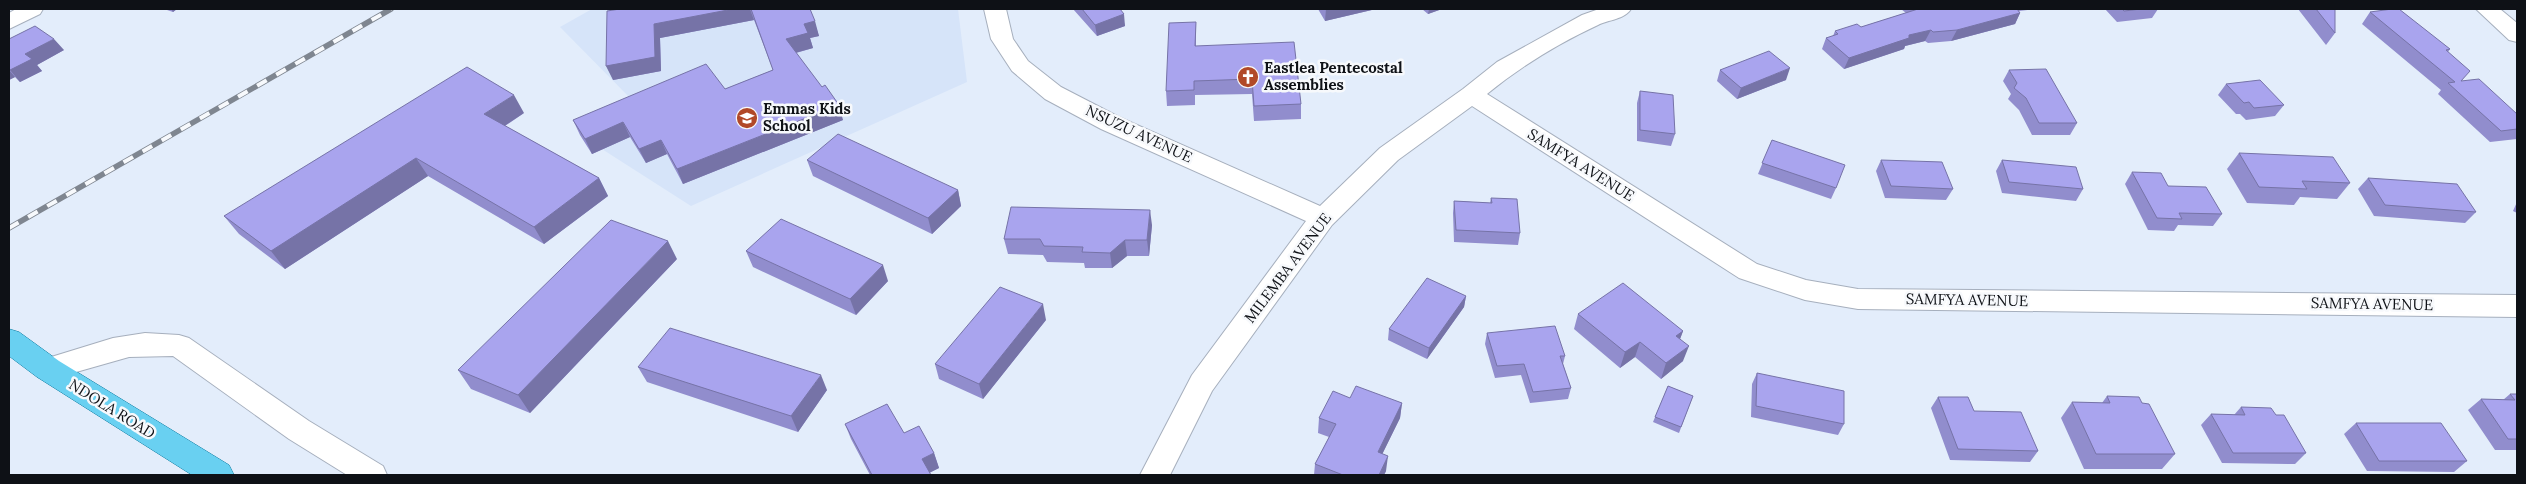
<svg xmlns="http://www.w3.org/2000/svg" width="2526" height="484" viewBox="0 0 2526 484" font-family="Lora,serif">
<style>
.built{fill:#d6e4f9}
.lines{fill:none;stroke-linecap:round;stroke-linejoin:round}
.street-casing{stroke:#a6afbd;stroke-width:2}
.primary-casing{stroke:#08789e;stroke-width:1}
.street{fill:#fff;fill-rule:evenodd}
.primary{fill:#69d0f1;fill-rule:evenodd}
.rail-casing{stroke:#7f8690;stroke-width:5.5}
.rail{stroke:#f7f9fc;stroke-width:4;stroke-dasharray:11;stroke-linecap:butt}
.wall{fill:#918dcd}
.shaded-wall{fill:#7673a7}
.building{fill:#a9a4ee;stroke:#7673a7}
.labels{text-anchor:middle;stroke-width:5;stroke-linejoin:round;paint-order:stroke}
.poi-label{font-size:15px;font-weight:bold;fill:#0e1116;stroke:#f7f9fc;text-anchor:start}
.street-label{font-size:15px;fill:#0e1116;stroke:#f7f9fc}
</style>
<rect width="100%" height="100%" fill="#e3edfb"/>
<!-- built -->
<path class="built" d="M592 9H958L967 82 691 206 580 135 632 100 560 27Z"/>
<g class="lines">
<!-- street casing -->
<g class="street-casing">
<path id="street" d="M16 9H43L40 14 9 29V13Z
M984 9H1006L1013 39 1028 61 1061 87 1119 117 1320 206 1380 148 1463 89 1497 62 1582 15 1599 9H1631C1625 19 1608 20 1598 25 1559 43 1520 67 1487 94L1757 264 1806 280 1858 289 2517 295V317L1858 309 1805 300 1739 278 1472 106 1398 160 1332 225 1212 391 1170 475H1140L1192 375 1306 221 1101 129 1045 99 1012 71 991 39Z
M2476 9H2500L2517 23V42L2509 40Z
M145 333 179 335 189 338 309 421 383 466 387 475H347L289 439 173 356 129 357 48 380 38 377 34 369 38 361 48 358 113 338Z"/>
</g>
<!-- primary casing -->
<g class="primary-casing">
<path id="primary" d="M9 329 19 332 59 361 229 465 234 475H192L37 377 9 356Z"/>
</g>
<!-- street -->
<use href="#street" class="street"/>
<!-- primary -->
<use href="#primary" class="primary"/>
<!-- rail casing -->
<g class="rail-casing">
<path id="rail" d="M9 228 391 9"/>
</g>
<!-- rail -->
<use href="#rail" class="rail"/>
</g>
<!-- wall -->
<path class="wall" d="M164 9H177L173 12Z
M810 9 819 36 810 38 813 48 796 53 843 120 683 184 667 154 646 163 630 137 592 154 580 135 573 120 725 89 773 70 754 20 660 38 661 71 613 80 607 11Z
M1073 9H1120L1125 26 1097 36Z
M1318 9H1376L1325 21Z
M1422 9H1442L1428 14Z
M1901 9H2036L2019 11 2020 13 2015 24 1951 41 1928 43 1925 41 1905 46 1904 49 1844 69 1822 49 1826 38 1833 36 1835 31 1861 27 1906 13Z
M2105 9H2158L2152 18 2117 22Z
M2298 9H2335V33L2326 45Z
M2370 12 2450 49 2448 52 2461 81 2517 114V139L2490 142 2438 94 2441 90 2362 24Z
M1196 22V46L1301 104V119L1254 121 1252 94 1195 95V105L1167 106 1166 91Z
M9 39 64 50 37 65 42 71 20 82 15 77 9 80Z
M1720 70 1786 80 1737 99 1717 81Z
M2009 70 2077 123 2070 135H2032L2019 110 2008 99 2011 94 2003 81Z
M2226 84 2284 105 2275 116 2246 120 2240 114H2236L2218 95Z
M1640 91 1675 134 1671 146 1637 141V103Z
M524 113 505 126 599 178 608 196 544 244 428 176 285 269 239 234 224 216Z
M1772 140 1836 188 1831 199 1758 174Z
M2239 153 2350 183 2337 199 2300 197 2294 205 2247 203 2227 169Z
M807 160 958 190 961 206 932 234 813 176Z
M1881 160 1953 189 1946 200 1885 198 1876 171Z
M2002 160 2083 189 2076 201 2002 193 1996 171Z
M2132 172 2168 186 2222 214 2213 226 2178 225 2174 231 2148 230 2125 184Z
M2368 178 2476 212 2465 223 2374 216 2358 189Z
M1491 198 1520 233 1518 245 1454 242 1453 213 1454 201 1490 203Z
M2517 202V213L2513 211Z
M1152 225 1149 256H1127L1112 268H1085L1084 263 1047 262 1043 255 1008 254 1004 239Z
M746 251 888 281 856 315 753 267Z
M677 259 530 413 471 389 458 370Z
M1466 296 1464 307 1427 359 1388 340 1389 329Z
M1578 314 1683 331 1680 339 1683 361 1661 379 1635 357 1620 368 1574 329Z
M1046 320 983 399 939 379 935 364Z
M1487 333 1565 356 1563 364 1571 388 1568 399 1530 403 1521 375 1495 378 1485 344Z
M638 367 827 390 798 432 647 382Z
M1757 373 1844 424 1838 435 1751 417 1752 384Z
M1668 386 1693 396 1679 433 1653 422Z
M2510 394H2517V450H2495L2468 410 2481 399 2503 400Z
M2107 396 2142 403 2175 454 2162 469H2084L2061 418 2072 402 2102 403Z
M1938 397 1974 411 2038 451 2030 462 1950 460 1931 408Z
M1350 398 1402 403 1400 418 1382 454 1386 471 1384 475H1314L1315 464 1329 437 1318 433 1319 418Z
M2241 407 2276 415 2306 453 2295 464 2222 463 2201 425 2211 414 2234 415Z
M2356 423 2467 461 2454 472 2367 471 2344 434Z
M845 424 904 433 934 453 939 468 929 473 931 475H870L851 439Z"/>
<!-- shaded-wall -->
<path class="shaded-wall" d="M171 9H177L173 12Z
M733 9H750L754 20 660 38 661 71 613 80 606 66 654 24Z
M1326 9H1376L1325 21Z
M1429 9H1442L1428 14Z
M2020 13 2015 24 1951 41 1957 30Z
M1124 14 1125 26 1097 36 1095 25Z
M815 21 819 36 810 38 813 48 791 54 786 39 804 24Z
M1931 30 1925 41 1905 46 1904 49 1844 69 1849 58 1909 35Z
M54 39 64 50 37 65 42 71 20 82 10 70 25 54Z
M1790 68 1786 80 1737 99 1741 88Z
M9 70 15 77 9 80Z
M514 95 524 113 495 132 484 114Z
M839 105 843 120 683 184 677 169Z
M623 122 630 137 592 154 585 139Z
M661 140 667 154 646 163 639 149Z
M416 158 428 176 285 269 271 251Z
M599 178 608 196 544 244 534 227Z
M958 190 961 206 932 234 928 218Z
M1150 210 1152 225 1149 256 1147 240Z
M1125 240 1127 256 1112 268 1110 253Z
M668 241 677 259 530 413 518 395Z
M883 265 888 281 856 315 850 299Z
M1466 296 1464 307 1427 359 1429 348Z
M1043 304 1046 320 983 399 979 384Z
M1683 331 1677 347 1676 336Z
M1640 342 1635 357 1620 368 1625 352Z
M1689 346 1683 361 1661 379 1666 363Z
M821 375 827 390 798 432 791 416Z
M1402 403 1400 418 1376 467 1378 452Z
M934 453 939 468 927 474 922 459Z
M1388 456 1386 471 1384 475H1379Z"/>
<!-- building -->
<path class="building" d="M620 9H733L654 24 655 57 606 66 607 11Z
M751 9H810L815 21 804 24 808 33 786 39 822 87 825 85 839 105 677 169 661 140 639 149 623 122 585 139 573 120 706 64 725 89 773 70Z
M1082 9H1120L1124 14 1095 25Z
M1918 9H2017L2020 13 1957 30 1933 32 1931 30 1909 35V38L1849 58 1826 38 1838 34 1835 31 1857 24 1861 27Z
M2122 9H2141L2124 11Z
M2316 9H2335V33Z
M2392 9H2399L2450 49 2446 50 2470 71 2461 81 2479 79 2517 114V129L2501 131 2448 83 2455 82 2370 12Z
M1196 22 1195 46 1294 42 1301 104 1254 106 1252 79 1194 81V90L1166 91 1169 23Z
M35 26 54 39 25 54 32 59 10 70 9 69V39Z
M1769 51 1790 68 1741 88 1720 70Z
M467 67 514 95 484 114 599 178 534 227 416 158 271 251 224 216Z
M2046 69 2077 123H2039L2026 98 2014 88 2017 83 2009 70Z
M2260 80 2284 105 2254 108 2249 102 2244 103 2226 84Z
M1640 91 1673 95 1675 134 1640 130Z
M838 134 958 190 928 218 807 160Z
M1772 140 1845 165 1836 188 1762 163Z
M2239 153 2333 157 2350 183 2302 181 2307 189 2259 187Z
M1881 160 1942 162 1953 189 1891 186Z
M2002 160 2076 167 2083 189 2009 182Z
M2132 172 2161 173 2168 186 2206 187 2222 214 2179 213 2182 219 2157 218Z
M2368 178 2457 184 2476 212 2385 205Z
M1491 198 1517 199 1520 233 1456 230 1454 201 1492 203Z
M1011 207 1150 210 1147 240H1125L1110 253 1082 252 1083 247 1044 246 1040 239H1004Z
M781 219 883 265 850 299 746 251Z
M611 220 668 241 518 395 458 370Z
M1427 278 1466 296 1429 348 1389 329Z
M1623 283 1683 331 1676 336 1689 346 1666 363 1640 342 1625 352 1578 314Z
M1000 287 1043 304 979 384 935 364Z
M1555 326 1565 356H1560L1571 388 1533 392 1524 364 1497 366 1487 333Z
M670 328 821 375 791 416 638 367Z
M1757 373 1844 391V424L1756 406Z
M1356 386 1402 403 1378 452 1388 456 1379 475H1343L1315 464 1336 424 1319 418 1333 391 1350 398Z
M1668 386 1693 396 1681 427 1655 417Z
M2510 394H2517V439H2508L2481 399 2515 400Z
M2107 396 2139 397 2142 403 2149 404 2175 454H2096L2072 402 2110 403Z
M1938 397H1968L1974 411 2021 412 2038 451 1958 449Z
M887 404 904 433 919 426 934 453 922 459 931 475H872L845 424Z
M2241 407 2271 408 2276 415H2284L2306 453H2233L2211 414 2245 415Z
M2356 423H2441L2467 461H2379Z"/>
<!-- icons -->
<defs>
<g id="church-disc" transform="scale(1.125)"><circle r="9.5" fill="#b14928" stroke="#f7f9fc"/><path d="M-1.2-6h2.4v3.5h3.3v2.4h-3.3V6h-2.4V-.1h-3.3v-2.4h3.3Z" fill="#fff"/></g>
<g id="school-disc" transform="scale(1.125)"><circle r="9.5" fill="#b14928" stroke="#f7f9fc"/><path d="M0-5L7-2L0 1L-7-2ZM-4 1L0 2.5L4 1V4Q0 6-4 4Z" fill="#fff"/></g>
</defs>
<g fill-rule="evenodd">
<use href="#church-disc" x="1248" y="77"/>
<use href="#school-disc" x="747" y="118"/>
</g>
<g class="labels">
<!-- poi labels -->
<g class="poi-label">
<text x="1264" y="73">Eastlea Pentecostal<tspan x="1264" dy="17">Assemblies</tspan></text>
<text x="763" y="114">Emmas Kids<tspan x="763" dy="17">School</tspan></text>
</g>
<!-- street labels -->
<g class="street-label">
<text transform="translate(1139 134) rotate(25)" y="5">NSUZU AVENUE</text>
<text transform="translate(1581 165) rotate(32)" y="5">SAMFYA AVENUE</text>
<text transform="translate(1288 268) rotate(-53)" y="5">MILEMBA AVENUE</text>
<text transform="translate(1967 300) rotate(1)" y="5">SAMFYA AVENUE</text>
<text transform="translate(2372 304) rotate(1)" y="5">SAMFYA AVENUE</text>
<text transform="translate(112 409) rotate(32)" y="5">NDOLA ROAD</text>
</g>
</g>
<!-- border -->
<rect width="2526" height="484" fill="none" stroke="#0e1116" stroke-width="20"/>
</svg>
